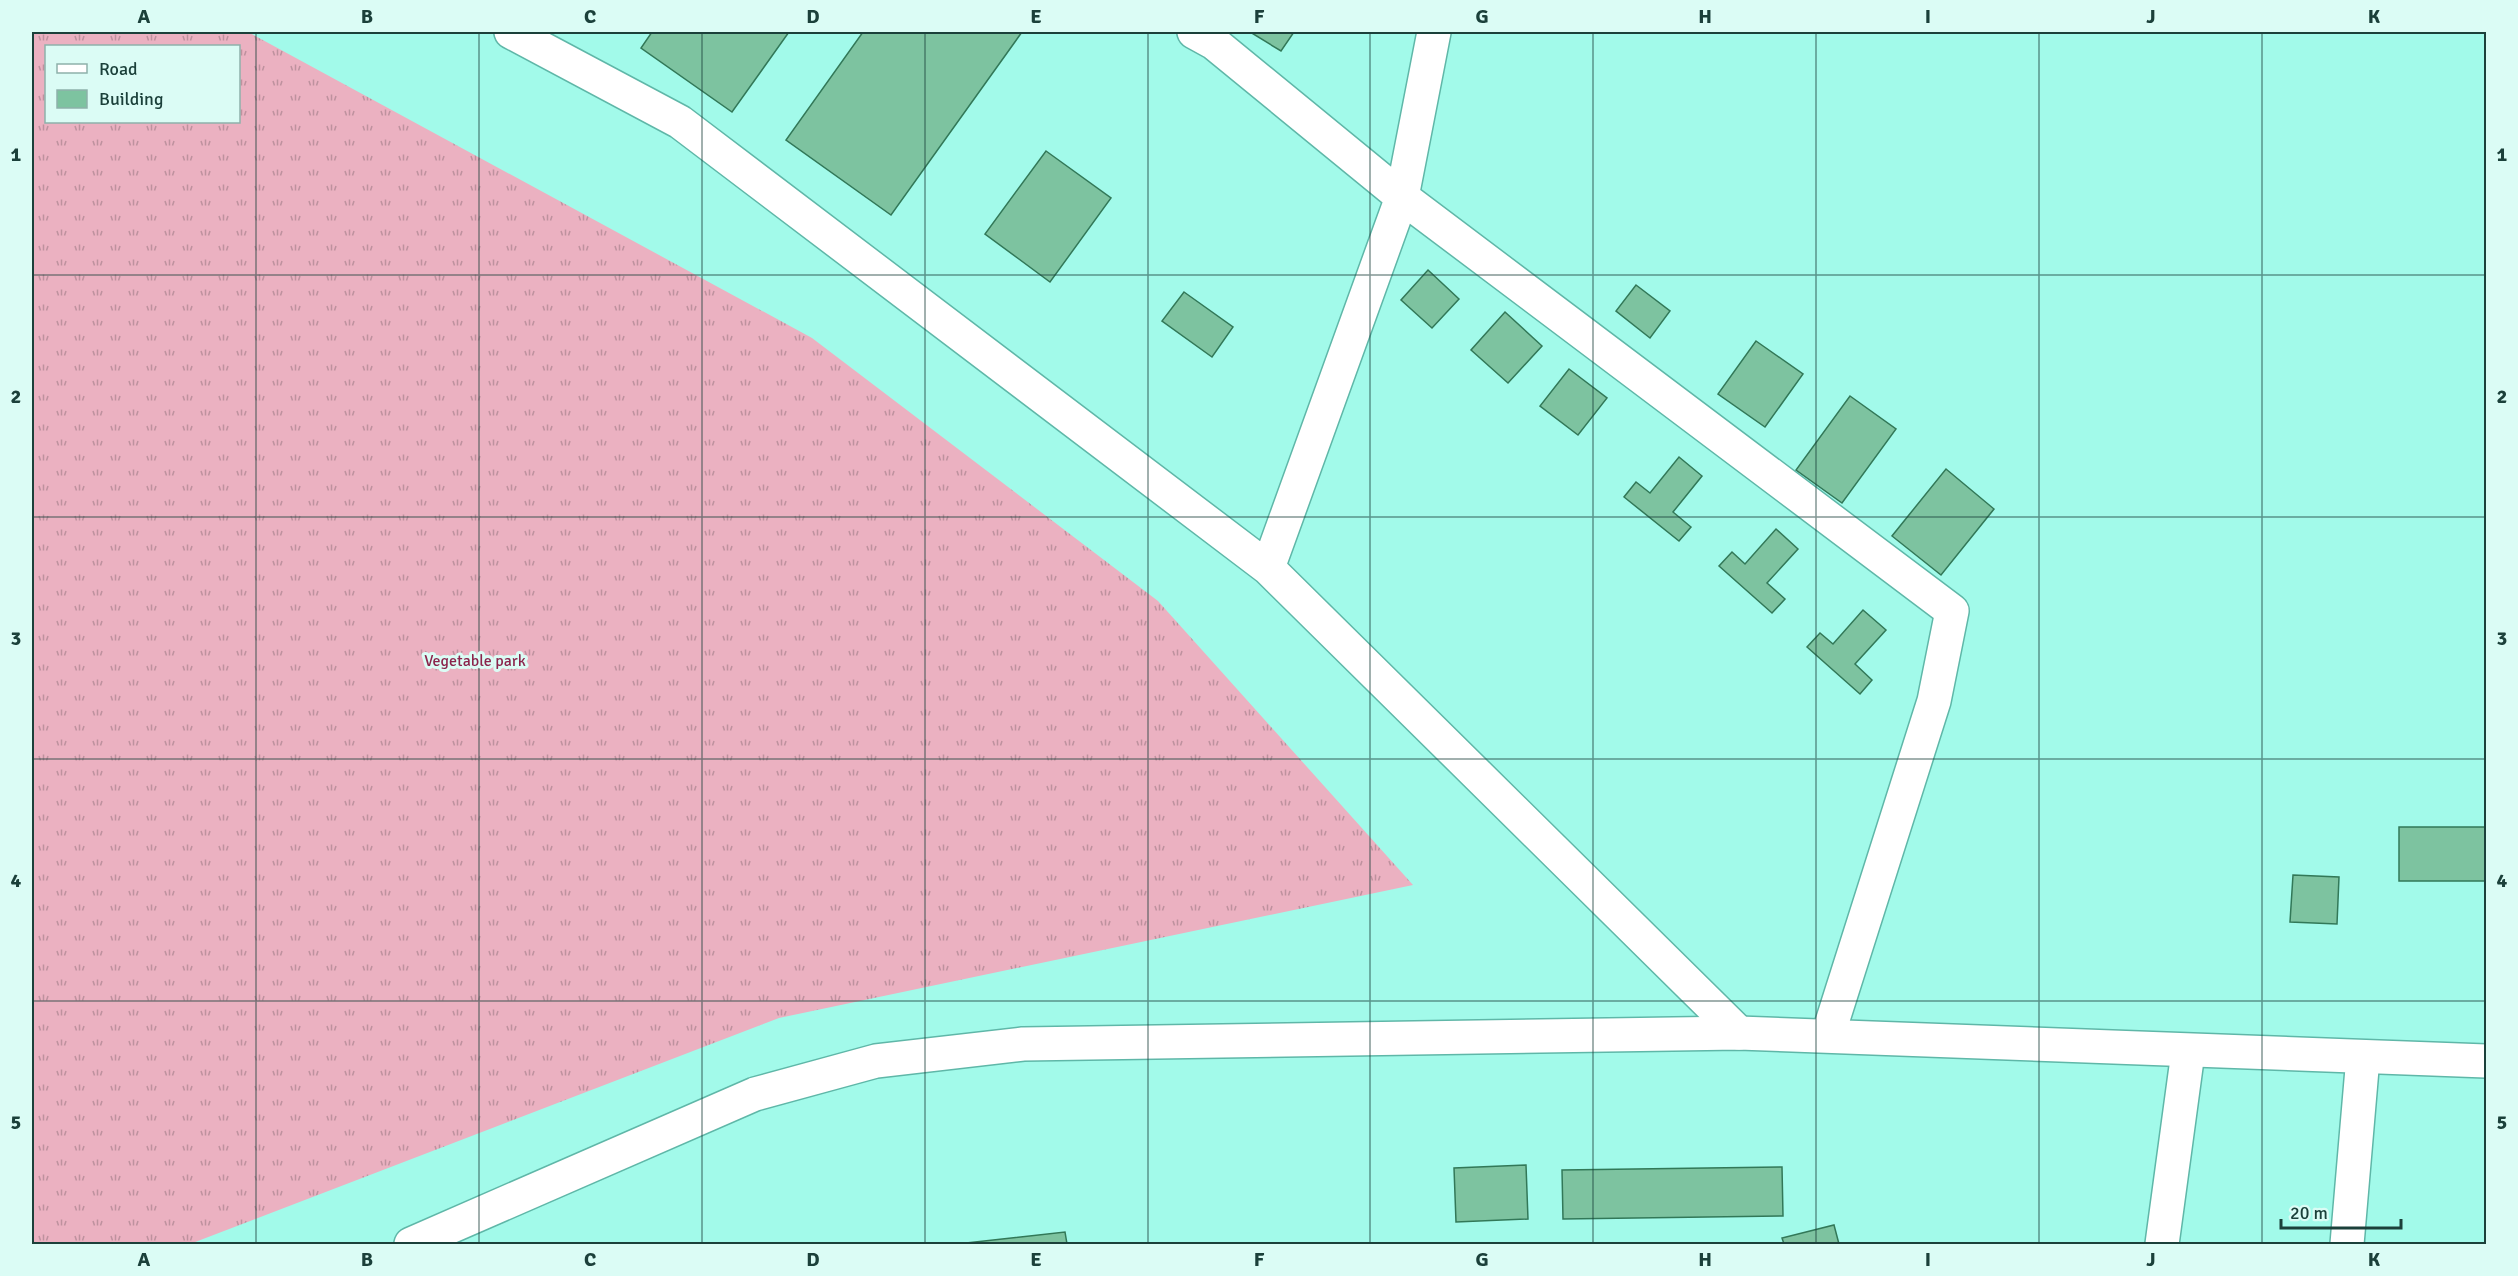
<svg xmlns="http://www.w3.org/2000/svg" width="2518" height="1276" viewBox="0 0 2518 1276" font-family="Signika,sans-serif">
<style>
.grass{fill:url(#grass-tufts);fill-rule:evenodd}
.building{fill:#7dc3a0;stroke:#327858;stroke-width:1.5}
.lines{fill:none;stroke-linecap:round;stroke-linejoin:round}
.minor-casing{stroke:#5fb7a8;stroke-width:36}
.secondary-casing{stroke:#5fb7a8;stroke-width:36}
.minor{stroke:#fff;stroke-width:33}
.secondary{stroke:#fff;stroke-width:33}
.grid{fill:none;stroke:#1b403a;stroke-width:1.5;stroke-opacity:0.55}
.labels{text-anchor:middle;stroke-width:6;stroke-linejoin:round;paint-order:stroke}
.park-label{font-size:16px;fill:#8b244c;stroke:#dbfcf5}
.neatline{fill:none;stroke:#1b403a;stroke-width:2}
.grid-label{font-size:20px;text-anchor:middle;font-weight:bold;fill:#1b403a}
</style>
<defs>
<pattern id="grass-tufts" width="24" height="20" patternUnits="userSpaceOnUse" patternTransform="scale(1.5)"><rect width="24" height="20" fill="#ebb1c1"/><path d="M3 7l-1-3M5 7V3M7 7l1-3M15 17l-1-3M17 17v-4M19 17l1-3" fill="none" stroke="#be919e"/></pattern>
</defs>
<rect width="100%" height="100%" fill="#a2faea"/>
<!-- grass -->
<path class="grass" d="M32 32H248L812 338 1158 601 1413 885 779 1018 190 1244H32ZM46 46H238V122H46Z"/>
<!-- building -->
<path class="building" d="M652 32H789L732 112 641 48Z
M863 32H1022L891 215 786 140Z
M1250 32H1294L1281 51Z
M1046 151 1111 198 1050 282 985 234Z
M1428 270 1459 299 1432 328 1401 300Z
M1636 285 1670 311 1650 338 1616 311Z
M1184 292 1233 327 1212 357 1162 321Z
M1505 312 1542 346 1508 383 1471 350Z
M1756 341 1803 374 1765 427 1718 394Z
M1569 369 1607 398 1578 435 1540 406Z
M1850 396 1896 429 1842 503 1796 470Z
M1679 457 1702 476 1673 512 1691 527 1679 541 1624 497 1636 482 1650 493Z
M1946 469 1994 509 1941 575 1892 536Z
M1776 529 1798 549 1767 583 1785 599 1772 613 1719 566 1732 552 1745 564Z
M1863 610 1886 630 1855 664 1872 680 1860 694 1807 647 1820 633 1833 644Z
M2399 827H2486V881H2399Z
M2293 875 2339 877 2337 924 2290 922Z
M1526 1165 1528 1219 1456 1222 1454 1168Z
M1782 1167 1783 1216 1563 1219 1562 1170Z
M1834 1225 1839 1244H1784L1782 1238Z
M1065 1232 1067 1244H957Z"/>
<g class="lines">
<!-- minor casing -->
<g class="minor-casing">
<path id="minor" d="M511 32 680 122 1268 568 1739 1033
M1194 32 1214 43 1402 197 1952 611 1934 701 1828 1035
M1268 568 1402 197 1434 32
M2162 1244 2188 1052
M2347 1244 2363 1057"/>
</g>
<!-- secondary casing -->
<g class="secondary-casing">
<path id="secondary" d="M411 1244 755 1094 876 1061 1023 1044 1739 1033 2486 1061"/>
</g>
<!-- minor -->
<use href="#minor" class="minor"/>
<!-- secondary -->
<use href="#secondary" class="secondary"/>
</g>
<!-- grid -->
<path class="grid" d="M256 32V1244M479 32V1244M702 32V1244M925 32V1244M1148 32V1244M1370 32V1244M1593 32V1244M1816 32V1244M2039 32V1244M2262 32V1244M32 275H2486M32 517H2486M32 759H2486M32 1001H2486"/>
<g class="labels">
<!-- park labels -->
<g class="park-label">
<text x="475" y="666">Vegetable park</text>
</g>
</g>
<!-- border -->
<rect width="2518" height="1276" fill="none" stroke="#dbfcf5" stroke-width="66"/>
<!-- legend -->
<rect x="45" y="45" width="195" height="78" fill="#dbfcf5" stroke="#8eb1aa" stroke-width="1.5"/>
<rect x="57" y="64" width="30" height="9" fill="#ffffff" stroke="#8eb1aa" stroke-width="1.5"/>
<text x="99" y="75" font-size="18" fill="#1b403a">Road</text>
<rect x="57" y="90" width="30" height="18" fill="#7dc3a0" stroke="#8eb1aa" stroke-width="1.5"/>
<text x="99" y="105" font-size="18" fill="#1b403a">Building</text>
<!-- scale -->
<path d="M2281 1219v9h120v-9" fill="none" stroke="#1b403a" stroke-width="3"/>
<text x="2290" y="1219" font-size="18" fill="#1b403a" stroke="#dbfcf5" stroke-width="4.5" paint-order="stroke">20 m</text>
<rect x="33" y="33" width="2452" height="1210" class="neatline"/>
<g class="grid-label">
<text x="144" y="23">A</text>
<text x="367" y="23">B</text>
<text x="590" y="23">C</text>
<text x="813" y="23">D</text>
<text x="1036" y="23">E</text>
<text x="1259" y="23">F</text>
<text x="1482" y="23">G</text>
<text x="1705" y="23">H</text>
<text x="1928" y="23">I</text>
<text x="2151" y="23">J</text>
<text x="2374" y="23">K</text>
<text x="16" y="161">1</text>
<text x="2502" y="161">1</text>
<text x="16" y="403">2</text>
<text x="2502" y="403">2</text>
<text x="16" y="645">3</text>
<text x="2502" y="645">3</text>
<text x="16" y="887">4</text>
<text x="2502" y="887">4</text>
<text x="16" y="1129">5</text>
<text x="2502" y="1129">5</text>
<text x="144" y="1266">A</text>
<text x="367" y="1266">B</text>
<text x="590" y="1266">C</text>
<text x="813" y="1266">D</text>
<text x="1036" y="1266">E</text>
<text x="1259" y="1266">F</text>
<text x="1482" y="1266">G</text>
<text x="1705" y="1266">H</text>
<text x="1928" y="1266">I</text>
<text x="2151" y="1266">J</text>
<text x="2374" y="1266">K</text>
</g>
</svg>
